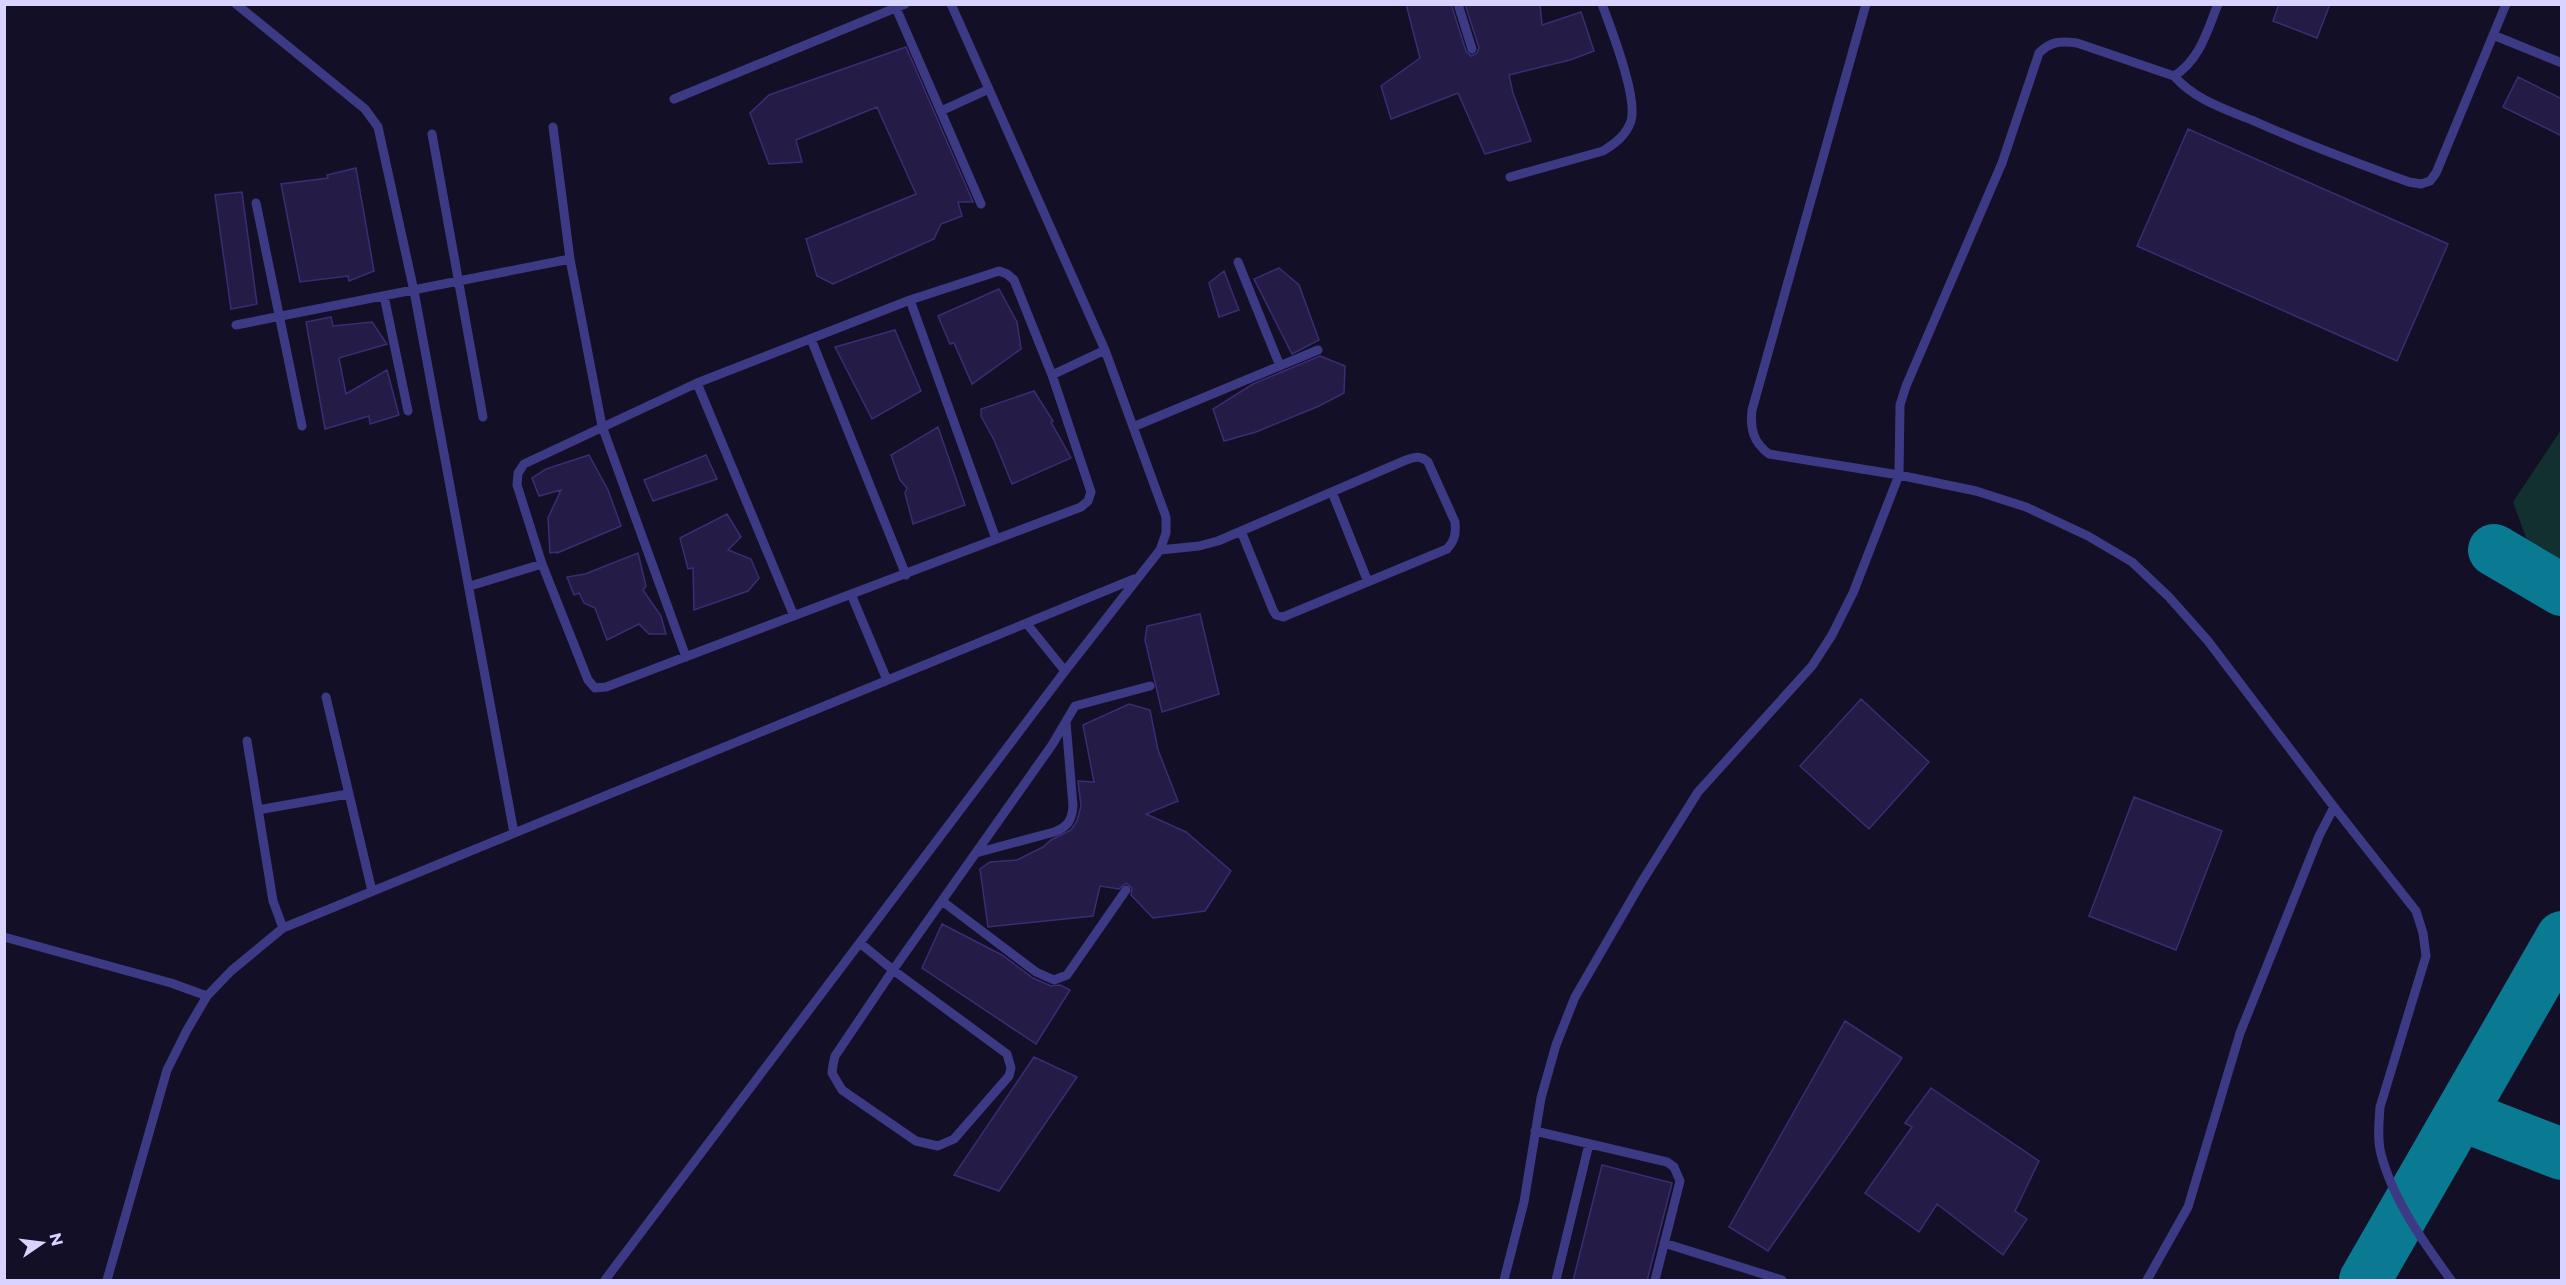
<svg xmlns="http://www.w3.org/2000/svg" width="2566" height="1285" viewBox="0 0 2566 1285" font-family="Montserrat,sans-serif">
<style>
.green{fill:#12302f}
.lines{fill:none;stroke-linecap:round;stroke-linejoin:round}
.taxiway{stroke:#0a7a92;stroke-width:52}
.building{fill:#241b47;stroke:#3b2d73;stroke-width:1.5}
.lane{stroke:#3d3a85;stroke-width:9}
</style>
<rect width="100%" height="100%" fill="#130f26"/>
<!-- green -->
<path class="green" d="M2561 430V570L2536 565 2513 502Z"/>
<g class="lines">
<!-- taxiway -->
<path class="taxiway" d="M2494 550 2562 590
M2461 1115 2562 1154
M2365 1280 2562 937"/>
</g>
<!-- building -->
<path class="building" d="M1406 4H1451L1466 51 1471 56 1477 53 1479 48 1465 4H1540L1542 25 1581 12 1594 51 1570 60 1509 75 1513 93 1531 141 1485 154 1458 93 1391 119 1381 86 1420 58Z
M2279 4H2330L2317 38 2273 21Z
M906 47 973 202H958L962 216 941 224 934 239 833 284 817 276 806 239 916 194 877 107 796 140 802 162 769 164 750 113 769 95Z
M2518 77 2562 99V136L2503 107Z
M2188 129 2448 244 2397 361 2137 246Z
M356 168 374 271 349 281 348 276 300 282 281 184 328 178 327 175Z
M242 192 257 304 231 309 215 195Z
M1279 268 1299 285 1319 340 1292 354 1254 279Z
M1224 271 1239 310 1219 317 1209 283Z
M999 289 1017 322 1021 349 972 384 954 343 950 344 938 316Z
M331 317 333 326 372 322 387 344 339 358 346 394 387 370 399 415 370 424 369 416 325 429 306 322Z
M895 330 921 391 872 419 835 347Z
M1320 356 1345 366 1344 393 1319 406 1256 432 1224 441 1213 409 1253 384Z
M1034 391 1053 421 1051 422 1071 458 1012 484 994 440 981 416V409Z
M938 427 965 505 913 524 905 493 907 488 900 480 891 455Z
M589 455 608 490 621 526 557 553V552L550 553 548 518 561 490 539 496 532 478 546 469Z
M706 455 717 479 653 501 644 480Z
M727 514 741 537 728 550 751 559 759 578 748 591 694 610 693 568 688 569 680 538Z
M638 553 646 586 643 590 661 616 666 634H649L639 624 607 640 595 608 584 603 579 593 574 595 567 577 585 574Z
M1200 614 1219 694 1162 712 1145 640 1147 626Z
M1861 699 1929 762 1869 829 1800 766Z
M1129 704 1150 710 1158 750 1178 801 1146 814 1186 832 1231 871 1205 911 1153 918 1131 895 1132 888 1126 883 1119 889 1100 886 1093 916 988 927 980 869 990 862 1017 860 1043 847 1051 840 1071 830 1077 821 1081 806 1078 781 1094 782 1083 725Z
M2134 797 2222 831 2176 950 2089 916Z
M942 924 1002 955 1033 978 1051 986 1060 985 1070 990 1036 1044 922 968Z
M1845 1021 1902 1058 1768 1251 1729 1227Z
M1034 1057 1077 1077 999 1191 954 1175Z
M1931 1088 2039 1161 2015 1211 2027 1219 2003 1255 1937 1204 1919 1232 1865 1193 1912 1127 1905 1123Z
M1602 1165 1672 1183 1647 1281H1573Z"/>
<g class="lines">
<!-- lane -->
<path class="lane" d="M236 4 365 109 378 127 414 291 514 833
M1458 4 1472 49
M1866 4 1752 410C1750 429 1753 442 1769 454L1899 475 1976 491 2026 507 2088 536 2132 562 2169 597 2208 641 2334 807 2416 911 2423 933 2426 956 2380 1107C2379 1122 2377 1139 2381 1154 2393 1200 2424 1243 2451 1280
M896 8 981 204
M2493 35 2562 63
M2174 76C2200 60 2207 31 2218 4
M674 99 905 4
M941 111 989 89
M553 127 570 259 602 426 686 657
M432 134 483 417
M1510 177 1603 151C1616 143 1626 135 1631 121 1638 97 1611 29 1602 4
M256 203 302 426
M1238 262 1280 366
M999 271 1007 274 1014 280 1052 375 1091 492 1088 501 1081 507 606 687 595 688 588 680 542 564 517 485 518 473 524 464 697 383 910 300Z
M384 296 408 411
M910 300 996 539
M236 325 570 259
M811 339 906 575
M1052 375 1105 350
M697 383 794 616
M1133 427 1318 350
M1332 492 1368 582
M1160 550 1199 546 1218 541 1406 460C1415 457 1420 455 1428 462L1455 522C1456 534 1455 540 1447 549L1283 617 1276 615 1273 610 1241 531
M470 586 542 564
M851 594 887 680
M1027 624 1065 671
M326 697 372 891
M247 741 273 901 283 928
M258 810 348 794
M976 853 1054 832C1068 827 1072 820 1073 806L1066 722
M942 901 1036 972 1054 980 1067 975 1126 890
M4 937 171 983 207 996
M860 943 893 970 1007 1054 1011 1068 1009 1076 954 1139 938 1146 916 1141 842 1090 832 1073 833 1065 835 1056 893 970 1052 745 1075 706 1150 686
M1535 1131 1667 1162 1674 1167 1680 1181 1655 1280
M1664 1243 1782 1280
M107 1280 167 1070 187 1030 207 996 231 971 283 928 1134 579
M605 1280 1065 671 1160 550 1166 533V517L1105 350 951 4
M1504 1280 1524 1202 1541 1098 1556 1045 1575 997 1641 883 1698 792 1812 666 1832 635 1853 593 1899 475 1900 405 1906 386 2002 163 2039 53C2051 41 2060 41 2077 43L2174 76C2195 100 2225 109 2254 121 2305 144 2357 163 2409 182L2421 184 2430 181 2436 173 2506 4
M1556 1280 1589 1144
M2147 1280 2188 1207 2240 1033 2319 836 2334 807"/>
</g>
<!-- border -->
<rect width="2566" height="1285" fill="none" stroke="#d9d4ff" stroke-width="12"/>
<!-- north arrow -->
<g transform="translate(42 1243) rotate(76)" stroke="#130f26" stroke-width="4.5" paint-order="stroke">
<path d="M0-4.5L10 22L0 15L-10 22Z" fill="#d9d4ff"/>
<text y="-9" font-size="16" font-weight="bold" text-anchor="middle" fill="#d9d4ff">N</text>
</g>
</svg>
